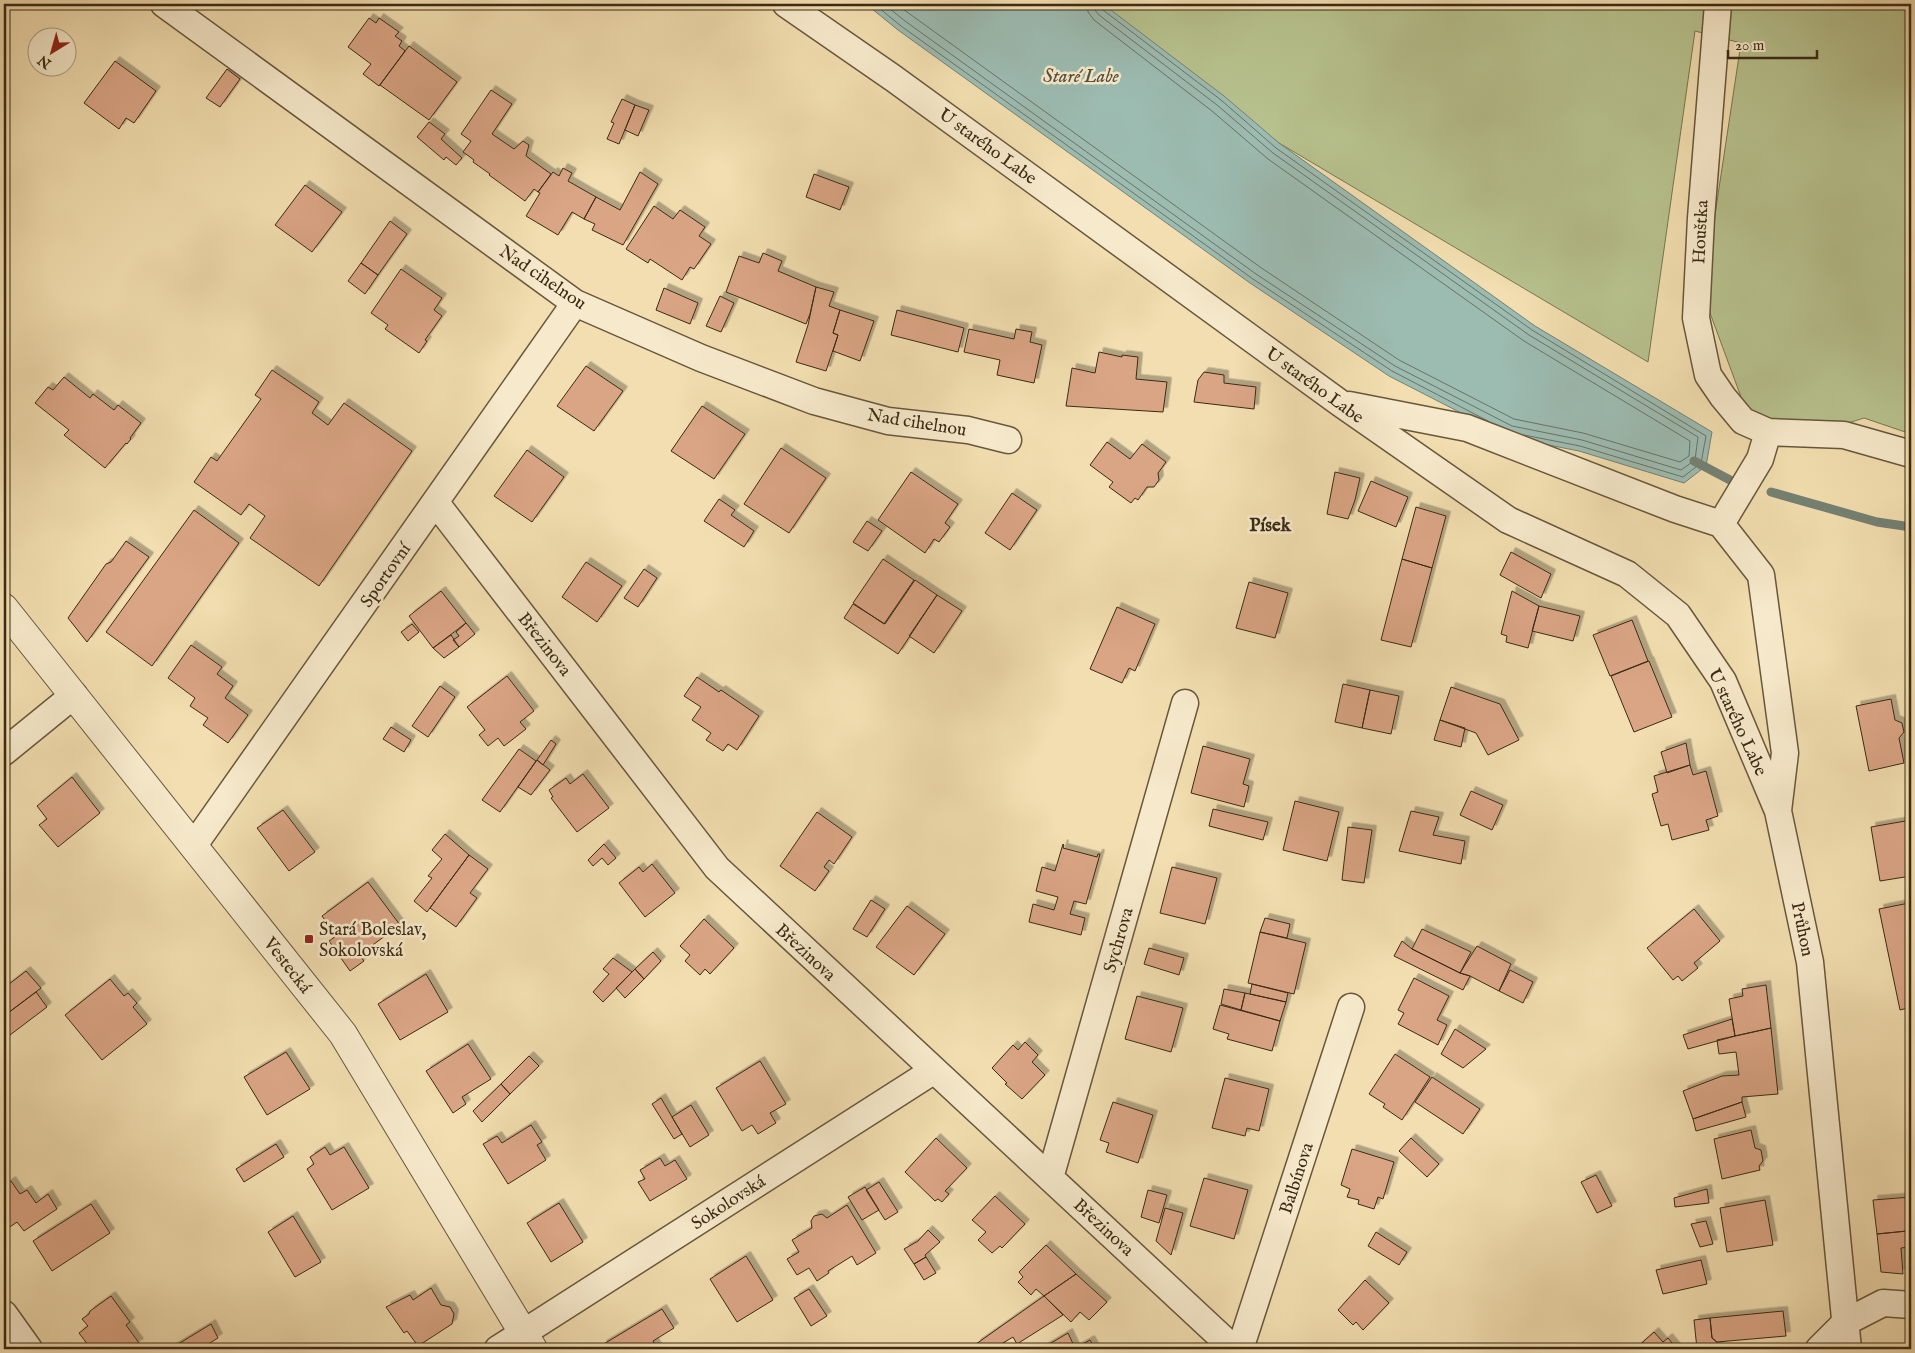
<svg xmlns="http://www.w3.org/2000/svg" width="1915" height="1353" viewBox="0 0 1915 1353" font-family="'IM FELL English',serif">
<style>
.green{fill:#b7c28e;stroke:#797652}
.water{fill:#9cbbb1;stroke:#758173}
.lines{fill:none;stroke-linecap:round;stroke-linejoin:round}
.shore{stroke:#6c7263;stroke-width:1}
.stream{stroke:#758173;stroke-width:9}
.building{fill:#daa585;stroke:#3b2a15;filter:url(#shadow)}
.minor-casing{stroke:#69573c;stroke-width:29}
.tertiary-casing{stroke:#69573c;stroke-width:30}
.minor{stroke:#f7eacc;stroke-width:26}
.tertiary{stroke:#f7eacc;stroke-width:28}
.poi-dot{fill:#8f2418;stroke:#f7eacc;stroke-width:2}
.labels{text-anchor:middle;stroke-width:5;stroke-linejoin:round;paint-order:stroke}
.street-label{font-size:18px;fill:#3b2a15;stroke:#f7eacc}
.poi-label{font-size:18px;fill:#3b2a15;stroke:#f7eacc;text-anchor:start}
.water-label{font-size:19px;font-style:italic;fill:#534e3c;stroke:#f7eacc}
.neighbourhood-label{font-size:19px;font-weight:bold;fill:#3b2a15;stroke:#f7eacc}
</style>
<defs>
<filter id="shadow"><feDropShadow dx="4.5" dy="-4.5" stdDeviation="0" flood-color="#0004"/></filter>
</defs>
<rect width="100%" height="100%" fill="#f2deb0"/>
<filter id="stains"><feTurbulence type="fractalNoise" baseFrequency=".004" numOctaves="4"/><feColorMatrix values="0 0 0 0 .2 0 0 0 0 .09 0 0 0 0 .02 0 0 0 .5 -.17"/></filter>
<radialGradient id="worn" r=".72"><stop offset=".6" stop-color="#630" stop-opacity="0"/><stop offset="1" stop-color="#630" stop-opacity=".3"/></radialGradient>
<!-- green -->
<path class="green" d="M1097 4H1911V434L1864 418 1761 451 1703 294 1741 43 1695 31 1648 362 1279 143Z"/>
<!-- water -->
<path class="water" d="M866 4H1103L1224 96 1279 143 1535 326 1712 432 1706 466 1684 483 1579 451 1508 437 1389 376 1250 283 898 30Z"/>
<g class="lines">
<!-- shore -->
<path class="shore" d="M874 4 901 26 1253 279 1392 371 1488 421
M884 4 905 21 1256 274 1395 366 1512 426 1582 440 1681 470 1695 460 1698 437 1529 335 1273 153 1217 105 1099 15 1095 10 1094 4
M896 4 1260 267 1399 360 1514 419 1583 433 1680 462 1689 456 1690 441 1524 341 1268 159 1212 111 1094 20 1088 12 1087 4
M1101 4 1103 10 1221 100 1276 148 1532 330 1706 436 1701 463 1683 477 1580 446 1524 435"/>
<!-- stream -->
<path class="stream" d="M1694 461 1730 480
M1771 492 1877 522 1911 527"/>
</g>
<!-- building -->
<path class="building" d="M369 18 376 23 379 18 399 32 395 36 402 41 399 46 405 51 379 86 363 74 371 64 348 47Z
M409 46 457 82 429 120 380 85Z
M115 61 156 91 134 123 126 118 119 129 84 103Z
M227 69 240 79 220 107 206 98Z
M491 90 512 104 492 134 514 149 523 141 529 145 526 156 551 174 538 192 534 189 525 201 489 175 490 174 473 162 474 160 463 152 471 141 461 134Z
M622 99 635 105 619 144 607 139 614 123 611 122Z
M635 105 649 110 638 136 625 130Z
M429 122 445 134 441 139 462 158 456 165 446 157 444 160 417 137Z
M563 168 572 173 568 181 596 197 584 219 572 212 558 235 526 216 540 193 538 192 553 172 559 176Z
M640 172 658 184 623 245 592 230 595 224 584 219 596 197 620 210Z
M814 174 849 187 840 210 806 197Z
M305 185 342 212 312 252 275 225Z
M654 206 673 219 680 210 705 227 699 236 711 244 694 269 690 267 682 280 650 259 648 263 626 249Z
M390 221 407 234 378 275 361 263Z
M763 253 782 261 778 271 816 287 810 314 806 324 726 292 739 256 759 263Z
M361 263 378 275 365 294 348 281Z
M401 269 442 298 434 310 442 316 425 340 427 341 419 353 385 329 388 325 371 313Z
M816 287 834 292 829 306 840 310 833 333 838 335 826 371 796 362 808 325Z
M664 288 698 303 690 324 656 310Z
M720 296 734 303 721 332 706 326Z
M840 310 874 321 860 361 833 351 838 335 833 333Z
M897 310 964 328 958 352 891 335Z
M969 329 1014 339 1016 329 1032 332 1030 342 1042 345 1034 383 997 375 1000 360 964 352Z
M1099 352 1122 357V355L1138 357 1136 379 1167 382 1163 412 1066 406 1072 368 1095 373Z
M586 366 623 391 594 431 557 406Z
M272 370 319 402 312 413 328 425 344 403 412 451 319 586 250 538 265 516 249 504 241 515 194 482 211 457 217 461 261 399 255 395Z
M1204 372 1224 375V383L1256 387 1254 409 1194 402 1198 380Z
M64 377 90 398 93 394 114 410 118 405 141 423 130 438 131 439 127 444 126 443 105 468 64 435 69 430 35 403 48 387 53 390Z
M702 406 745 434 714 479 671 451Z
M1107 442 1130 459 1142 444 1166 462 1158 473 1159 480 1154 487H1147L1138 500 1135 498 1131 503 1109 487 1113 482 1090 465Z
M781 448 826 478 789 533 744 504Z
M527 450 564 477 532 522 494 496Z
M911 472 958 504 945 523 950 527 939 542 934 539 925 553 878 520Z
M1335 472 1360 478 1355 500 1348 519 1327 514Z
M1371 481 1408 497 1396 527 1358 511Z
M1012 493 1037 510 1010 550 985 533Z
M719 499 735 510 731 515 754 531 744 547 704 521Z
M1416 507 1446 516 1432 568 1402 559Z
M194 510 239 543 152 666 106 632Z
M867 521 882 531 868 551 853 542Z
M126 541 149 557 87 642 68 618 106 564 111 562Z
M1511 552 1551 574 1541 598 1500 575Z
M883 559 914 580 884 624 853 603Z
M1402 559 1432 568 1411 647 1381 640Z
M586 562 622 586 597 622 562 597Z
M644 569 657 578 638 607 624 598Z
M915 580 937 595 898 654 844 618 853 604 885 624Z
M1249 582 1288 593 1275 638 1236 628Z
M441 591 466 623 433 648 409 616Z
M1512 591 1539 606 1528 648 1506 642 1507 636 1501 634Z
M937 595 962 611 934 653 909 636Z
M1539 606 1580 616 1573 641 1532 631Z
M1117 607 1155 624 1135 671 1129 668 1122 683 1090 669Z
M1632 620 1648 661 1610 676 1593 635Z
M466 623 475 634 459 647 453 640 459 636 456 632Z
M412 624 419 632 408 641 401 632Z
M451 635 459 647 444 658 433 648Z
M191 645 222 667 217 674 233 686 225 698 248 715 228 743 203 725 208 718 190 706 195 698 168 678Z
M1649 661 1672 717 1634 732 1611 676Z
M507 676 534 711 520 722 526 729 504 746 498 738 488 746 479 735 485 730 467 707Z
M697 677 719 692 721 690 759 716 737 750 728 744 723 751 706 740 711 733 692 720 701 707 684 696Z
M1343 684 1370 690 1362 728 1335 722Z
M440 686 455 697 428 737 412 726Z
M1451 687 1500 704 1519 740 1488 755 1476 733 1440 720Z
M1370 690 1399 696 1391 734 1362 728Z
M1891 699 1895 720 1902 723 1904 732 1899 738 1904 763 1869 771 1856 706Z
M1440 720 1465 728 1461 747 1434 740Z
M391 727 411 740 404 752 383 739Z
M551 740 556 744 543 765 537 760Z
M1686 743 1690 765 1667 773 1661 752Z
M1203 746 1250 759 1243 784 1249 786 1244 807 1191 793Z
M519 749 536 761 500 812 482 800Z
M537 760 550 770 531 795 518 787Z
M1690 765 1693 775 1706 771 1718 816 1706 820 1709 830 1672 840 1668 824 1661 826 1652 794 1658 792 1654 776Z
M583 774 609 808 577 832 551 798 553 797 549 790 566 778 570 784Z
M72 777 100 813 58 847 39 825 47 819 37 806Z
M1471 791 1503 805 1492 830 1460 815Z
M1295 801 1339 812 1327 861 1283 850Z
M1213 809 1268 822 1263 840 1209 826Z
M283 810 315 852 289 871 257 828Z
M1411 811 1439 817 1433 835 1465 841 1461 864 1399 851Z
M817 812 852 837 834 864 829 860 824 867 829 871 815 891 780 866Z
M1911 820V876L1880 881 1871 827Z
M1348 827 1372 830 1364 883 1342 880Z
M445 834 469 855 427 912 414 901 432 878 428 876 442 859 432 850Z
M604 844 616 858 608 865 602 858 593 866 588 860Z
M1063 844 1064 845 1063 848 1097 857 1098 854H1100L1086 904 1074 901 1070 914 1085 918 1081 935 1029 922 1033 904 1054 910 1058 897 1036 891 1042 867 1055 871Z
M469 855 488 869 470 893 477 898 456 927 430 908Z
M652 864 675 893 645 917 619 883 639 867 643 872Z
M1172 867 1217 878 1205 924 1160 913Z
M368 882 400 925 359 955 364 961 350 971 329 941 336 936 322 916Z
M871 900 885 909 867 937 853 929Z
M1909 903 1911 914V1007L1900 1010 1879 909Z
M907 906 945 934 914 975 876 947Z
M1694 909 1720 941 1694 963 1698 968 1682 981 1678 976 1673 980 1647 948Z
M1265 918 1290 924 1287 938 1260 932Z
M704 919 734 948 710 974 705 969 700 975 685 961 690 955 680 946Z
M1422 929 1471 952 1460 973 1412 949Z
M1260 932 1306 943 1294 994 1248 983Z
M1402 941 1412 949 1460 973 1470 976 1463 990 1394 956Z
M1477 946 1511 964 1499 991 1470 976 1460 973Z
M1149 948 1184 958 1179 975 1144 964Z
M653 952 661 961 644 979 635 969Z
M613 958 632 972 603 1002 593 992 609 974 603 969Z
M635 969 644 979 625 998 616 988Z
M1510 970 1533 982 1523 1003 1499 991Z
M26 971 41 988 4 1016V988Z
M426 974 448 1012 400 1040 378 1004Z
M1414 978 1449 996 1437 1020 1447 1025 1438 1045 1398 1024 1404 1013 1398 1010Z
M110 979 124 996 128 993 137 1003 133 1007 147 1024 102 1060 65 1015Z
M1252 984 1288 993 1286 1002 1250 994Z
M1766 985 1771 1028 1735 1036 1729 999 1743 996 1742 989Z
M1224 989 1245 993 1241 1010 1221 1004Z
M36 992 47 1007 10 1035 4 1027V1016Z
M1245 993 1286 1002 1280 1021 1241 1010Z
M1137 996 1183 1008 1171 1052 1125 1039Z
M1220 1005 1280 1021 1272 1051 1227 1039 1229 1034 1213 1029Z
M1732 1019 1735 1036 1688 1049 1683 1035Z
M1771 1028 1778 1094 1742 1097V1102L1693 1119 1683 1091 1722 1076 1739 1075 1736 1052 1719 1054 1717 1040Z
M1455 1029 1486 1049 1463 1068 1441 1054Z
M1025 1042 1038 1055 1032 1062 1045 1075 1022 1099 1005 1084 1007 1083 992 1068 1013 1045 1018 1050Z
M468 1044 491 1079 462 1097 466 1104 453 1113 426 1071Z
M1911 1046V1064L1907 1047Z
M286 1052 310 1089 267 1115 244 1077Z
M1395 1054 1430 1077 1402 1120 1383 1107 1385 1104 1369 1094Z
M529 1056 539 1066 510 1094 501 1084Z
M760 1061 786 1104 770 1113 776 1123 758 1134 752 1125 742 1131 716 1088Z
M1432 1077 1480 1109 1463 1134 1415 1102Z
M1225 1078 1269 1089 1259 1131 1247 1128 1245 1136 1212 1128Z
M501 1084 510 1094 482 1122 473 1111Z
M661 1098 682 1134 674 1139 652 1104Z
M1113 1102 1153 1115 1138 1163 1106 1152 1109 1143 1100 1140Z
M1742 1102 1746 1117 1696 1131 1693 1119Z
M691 1105 709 1135 690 1147 672 1117Z
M531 1125 542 1142 537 1145 546 1160 508 1184 483 1144 497 1136 502 1143Z
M1751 1130 1755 1148 1761 1150 1763 1161 1759 1166 1760 1170 1722 1179 1714 1139Z
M936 1138 967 1168 945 1191 949 1194 942 1202 938 1199 935 1201 905 1172Z
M1411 1138 1439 1164 1427 1177 1399 1151Z
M276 1144 284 1157 244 1182 236 1169Z
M325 1147 330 1155 344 1147 369 1188 332 1210 307 1169 314 1164 310 1157Z
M1352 1149 1394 1162 1383 1199 1378 1197 1374 1209 1358 1204 1359 1200 1347 1197 1350 1189 1341 1185Z
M660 1158 665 1166 675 1160 687 1179 650 1201 638 1182 645 1179 640 1170Z
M1596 1175 1612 1206 1597 1213 1581 1182Z
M1204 1178 1248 1190 1234 1239 1190 1226Z
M11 1181 20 1194 27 1190 36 1203 48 1194 57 1209 24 1231 17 1222 4 1231V1186Z
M879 1182 898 1212 885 1220 866 1190Z
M865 1187 879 1210 862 1220 848 1197Z
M1707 1189 1709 1203 1675 1207 1674 1198Z
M1148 1190 1167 1195 1159 1223 1141 1217Z
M995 1196 1025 1224 1002 1248 1000 1246 992 1253 978 1240 986 1232 972 1220Z
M1911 1197V1229L1907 1231 1877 1234 1873 1200Z
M1765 1200 1773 1245 1727 1252 1720 1208Z
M559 1203 583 1242 551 1262 527 1223Z
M91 1204 110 1233 52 1271 33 1241Z
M847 1205 876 1253 857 1265 852 1256 828 1271 829 1273 817 1281 809 1268 797 1275 787 1259 799 1252 792 1240 812 1228 811 1221 814 1216 822 1214 827 1218Z
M1165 1208 1183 1213 1171 1255 1156 1241Z
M293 1216 321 1262 295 1277 268 1232Z
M1706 1221 1713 1244 1700 1247 1691 1224Z
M928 1230 940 1242 925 1255 926 1257 914 1264 904 1249 918 1241Z
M1907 1231 1909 1247 1901 1248 1903 1274 1881 1272 1877 1234Z
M1376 1232 1407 1252 1399 1265 1368 1246Z
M1046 1245 1076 1274 1044 1296 1036 1289 1031 1295 1018 1282 1023 1277 1019 1272Z
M746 1256 773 1300 737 1322 710 1279Z
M926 1257 936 1273 924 1280 914 1264Z
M1701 1260 1707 1284 1663 1294 1656 1270Z
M1076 1274 1107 1302 1089 1320 1080 1312 1071 1322 1044 1296Z
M1365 1280 1389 1303 1363 1330 1356 1322 1353 1325 1338 1310Z
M431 1288 441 1305 450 1307 454 1314 452 1324 418 1346 407 1331 404 1333 386 1307 410 1295 413 1300Z
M809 1289 827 1316 811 1326 794 1298Z
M111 1296 130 1322 126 1325 139 1343 130 1349H91L79 1333 88 1326 82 1319 89 1314 90 1311Z
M1044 1296 1063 1315 1017 1344 1013 1337 993 1349H980L976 1344Z
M662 1309 674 1328 653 1341 658 1349H605L602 1345Z
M1783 1311 1786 1336 1717 1342 1712 1338 1710 1318Z
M1710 1318 1712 1338 1717 1342 1718 1349H1697L1694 1320Z
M211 1324 218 1338 200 1349H170Z
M1654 1332 1663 1342 1668 1338 1677 1349H1635Z
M1068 1333 1075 1348 1073 1349H1041Z
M1090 1340 1095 1349H1074Z"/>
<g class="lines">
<!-- minor casing -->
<g class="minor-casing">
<path id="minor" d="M164 4 575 303 701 358 814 401 888 421 968 430 1008 440
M786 4 893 78 1340 403 1508 520 1627 574 1678 615 1723 681 1778 811
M1718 4 1701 218 1696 318 1708 375 1723 397 1743 421 1768 432 1844 435 1911 454
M1349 405 1467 428 1675 509 1721 524
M436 503 717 868 1234 1349
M1721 524 1761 575 1785 753 1778 811 1810 962 1848 1349
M1721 524 1760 459 1768 432
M4 752 74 695
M194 845 575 303
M1050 1178 1185 703
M4 1314 29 1349
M498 1349 933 1071
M1240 1349 1351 1007
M1819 1349 1846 1322 1883 1303 1911 1305"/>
</g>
<!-- tertiary casing -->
<g class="tertiary-casing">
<path id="tertiary" d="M4 608 343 1034 533 1349"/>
</g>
<!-- minor -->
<use href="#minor" class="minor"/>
<!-- tertiary -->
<use href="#tertiary" class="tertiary"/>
</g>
<!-- markers -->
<rect class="poi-dot" x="304" y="934" width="10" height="10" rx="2.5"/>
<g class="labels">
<!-- street labels -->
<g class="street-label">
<text transform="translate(988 146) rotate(36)" y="6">U starého Labe</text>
<text transform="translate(1700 232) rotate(-87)" y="6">Houštka</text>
<text transform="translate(543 277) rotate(34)" y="6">Nad cihelnou</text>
<text transform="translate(1315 385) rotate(36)" y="6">U starého Labe</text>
<text transform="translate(917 422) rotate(9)" y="6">Nad cihelnou</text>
<text transform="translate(385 575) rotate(-55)" y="6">Sportovní</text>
<text transform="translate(545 644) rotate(52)" y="6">Březinova</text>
<text transform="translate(1738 722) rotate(65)" y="6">U starého Labe</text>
<text transform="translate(1803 929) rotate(78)" y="6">Průhon</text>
<text transform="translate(1118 940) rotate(-74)" y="6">Sychrova</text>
<text transform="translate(806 952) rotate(43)" y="6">Březinova</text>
<text transform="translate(288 965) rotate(52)" y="6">Vestecká</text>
<text transform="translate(1296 1178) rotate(-72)" y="6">Balbínova</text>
<text transform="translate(728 1202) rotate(-33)" y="6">Sokolovská</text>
<text transform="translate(1104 1227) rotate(43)" y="6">Březinova</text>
</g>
<!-- poi labels -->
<g class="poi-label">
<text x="319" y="935">Stará Boleslav,<tspan x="319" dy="21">Sokolovská</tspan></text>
</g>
<!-- water labels -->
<g class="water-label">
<text x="1081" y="82">Staré Labe</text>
</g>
<!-- neighbourhood labels -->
<g class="neighbourhood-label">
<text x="1270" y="531">Písek</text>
</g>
</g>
<!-- margin -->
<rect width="1915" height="1353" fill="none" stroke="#f2deb0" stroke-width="20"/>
<rect x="5" y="5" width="1905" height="1343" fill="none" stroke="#3b2a15" stroke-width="2.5"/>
<rect x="10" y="10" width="1895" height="1333" fill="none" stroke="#3b2a15"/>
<!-- north arrow -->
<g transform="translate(52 52) rotate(217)"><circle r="24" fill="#f7eacc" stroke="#ac9d83"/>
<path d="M0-4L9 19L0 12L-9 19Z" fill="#8f2418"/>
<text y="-8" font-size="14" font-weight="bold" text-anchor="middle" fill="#3b2a15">N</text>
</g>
<!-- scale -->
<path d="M1728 50v8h89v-8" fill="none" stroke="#3b2a15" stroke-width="2.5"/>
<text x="1735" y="50" font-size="15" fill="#3b2a15" stroke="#f7eacc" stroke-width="4" paint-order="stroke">20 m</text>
<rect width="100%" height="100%" filter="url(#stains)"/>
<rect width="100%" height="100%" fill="url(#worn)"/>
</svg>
